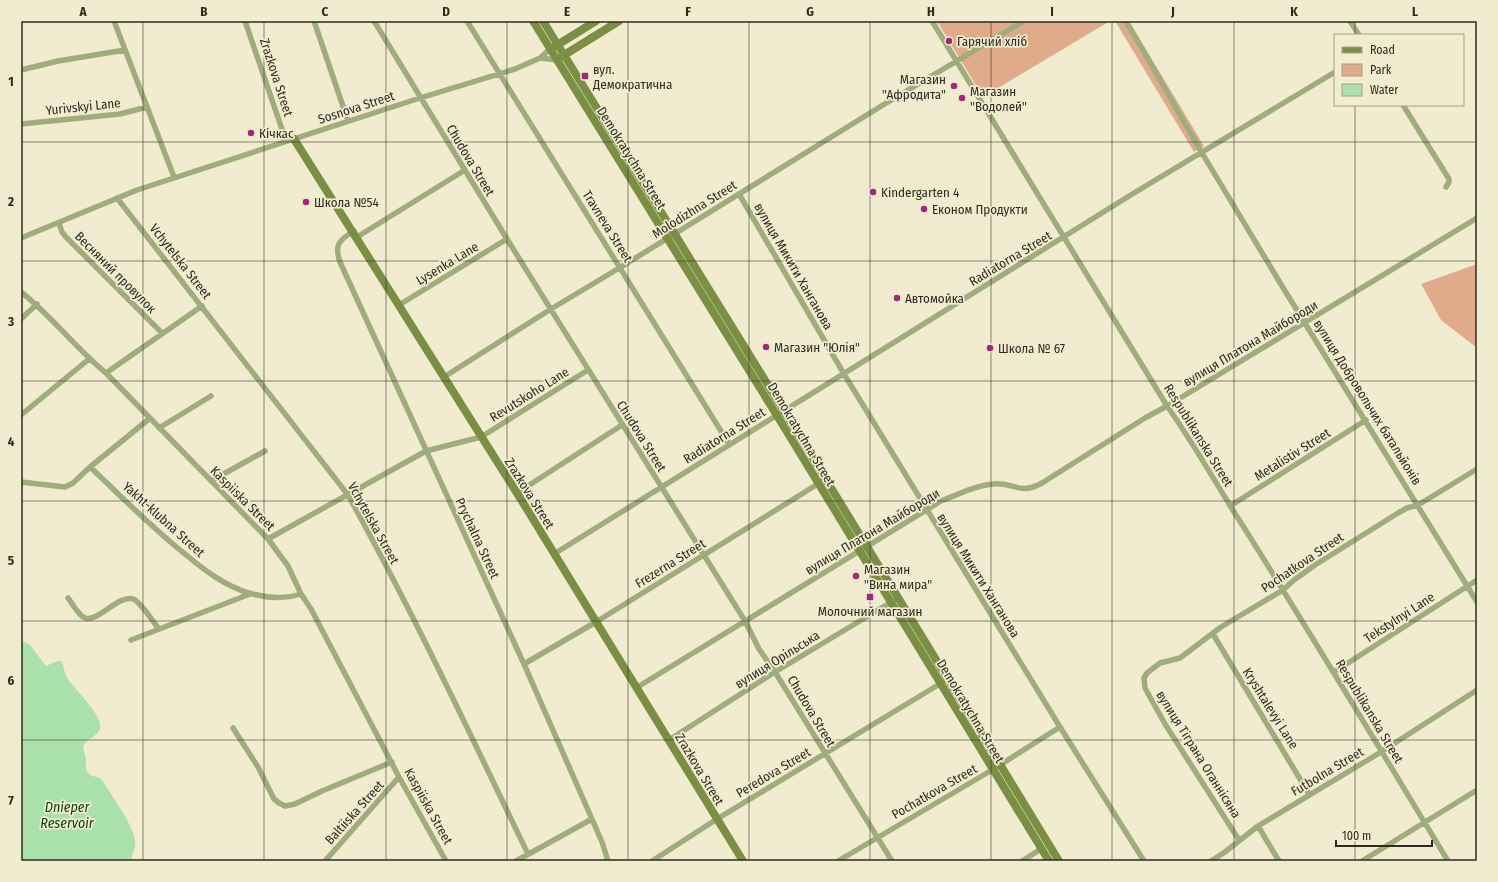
<svg xmlns="http://www.w3.org/2000/svg" width="1498" height="882" viewBox="0 0 1498 882" font-family="'Fira Sans Condensed',sans-serif">
<style>
.green{fill:#e0ab8a}
.water{fill:#aae1ab}
.lines{fill:none;stroke-linecap:round;stroke-linejoin:round}
.street{stroke:#9fad7d;stroke-width:5.5}
.secondary{stroke:#7a8f43;stroke-width:8}
.grid{fill:none;stroke:#2d2b20;stroke-width:1;stroke-opacity:0.55}
.poi-dot{fill:#a3287d;stroke:#f1eccf;stroke-width:1.5}
.labels{text-anchor:middle;stroke-width:3.5;stroke-linejoin:round;paint-order:stroke}
.poi-label{font-size:13px;fill:#2d2b20;stroke:#f1eccf;text-anchor:start}
.street-label{font-size:13px;fill:#2d2b20;stroke:#f1eccf}
.water-label{font-size:14px;font-style:italic;fill:#003e0b;stroke:#f1eccf}
.neatline{fill:none;stroke:#2d2b20;stroke-width:1.5}
.grid-label{font-size:13px;text-anchor:middle;font-weight:bold;fill:#2d2b20}
</style>
<rect width="100%" height="100%" fill="#f1eccf"/>
<!-- green -->
<path class="green" d="M937 21H1110L983 97Z
M1115 21H1129L1204 146 1194 152Z
M1477 264V348L1441 320 1421 284Z"/>
<!-- water -->
<path class="water" d="M21 640 30 645 46 666 57 661H61C64 666 64 671 66 676 73 689 103 714 100 728 98 736 87 739 83 746L86 760V770L90 775 100 778 102 780C113 798 131 821 135 840 137 848 130 854 132 861H21Z"/>
<g class="lines">
<!-- street -->
<path class="street" d="M114 21 174 177
M245 21 286 141
M314 21 348 121
M374 21 507 239 745 621 759 649 775 672 892 861
M467 21 729 444
M932 21 1167 406C1195 445 1217 486 1243 526 1313 637 1380 749 1448 861
M1126 21 1202 153 1282 286 1477 602
M1350 21 1359 35
M540 58 557 60
M21 70 58 61 125 50
M1403 105 1449 179V182L1446 187
M21 124 120 114 147 107
M739 194 844 374 1060 727 1144 861
M117 198 348 495C413 612 470 734 528 854
M59 223 62 232 65 236 162 333
M354 231C339 240 334 245 340 262L524 664 602 842 608 861
M357 237 465 170
M21 238 137 190 420 98 515 69 540 58 550 49
M21 292C52 316 75 348 106 373L268 539 288 566 301 594 311 609 399 777 446 861
M399 305 507 239
M21 319 37 304
M106 373 202 306
M444 377 551 309 621 267 883 105 1024 21
M21 415 89 359
M159 428 211 396
M90 467 149 419
M211 481 265 451
M21 482 65 487 73 483 90 467C121 496 151 527 185 554 204 570 225 586 249 593 266 598 285 599 301 594
M517 493 622 425
M1230 506 1366 420
M268 539 426 451 481 437 588 370
M554 554 1134 193 1335 72
M68 598C73 604 78 615 85 618 97 623 119 594 133 599 140 601 154 623 159 629
M1213 634 1309 794
M131 640 250 594
M524 664 596 622 821 482
M1334 672 1477 580
M636 688 941 501C957 495 976 485 994 484 1016 482 1018 496 1042 483L1145 418 1167 406 1477 218
M233 728 258 767 274 799 279 803 285 806 295 804 322 791 392 762
M669 740 775 672 898 598
M1258 826 1279 861
M1239 840 1165 724 1145 688 1144 678 1147 673 1160 663 1180 658 1221 627 1283 590 1294 580 1315 565 1398 513 1407 508 1418 505 1477 469
M325 861 399 777
M516 861 592 819
M652 861 717 819 943 682
M838 861 992 770 1060 727
M1022 861 1041 849
M1211 861 1225 852 1258 826 1381 752 1477 690
M1362 861 1477 790"/>
<!-- secondary -->
<path class="secondary" d="M533 21 781 422 1049 861
M543 21 789 419 1059 861
M554 47 596 21
M561 57 619 21
M294 139 517 493 743 861"/>
</g>
<!-- grid -->
<path class="grid" d="M143 21V861M264 21V861M386 21V861M507 21V861M628 21V861M749 21V861M870 21V861M991 21V861M1112 21V861M1234 21V861M1355 21V35M1355 105V861M21 142H1477M21 261H1477M21 381H1477M21 501H1477M21 621H1477M21 740H1477"/>
<!-- markers -->
<g class="poi-dot">
<circle cx="949" cy="41" r="4"/>
<rect x="581" y="72" width="8" height="8" rx="2"/>
<circle cx="954" cy="86" r="4"/>
<circle cx="962" cy="98" r="4"/>
<circle cx="251" cy="133" r="4"/>
<circle cx="873" cy="192" r="4"/>
<circle cx="306" cy="202" r="4"/>
<circle cx="924" cy="209" r="4"/>
<circle cx="897" cy="298" r="4"/>
<circle cx="766" cy="347" r="4"/>
<circle cx="990" cy="348" r="4"/>
<circle cx="856" cy="576" r="4"/>
<rect x="866" y="593" width="8" height="8" rx="2"/>
</g>
<g class="labels">
<!-- poi labels -->
<g class="poi-label">
<text x="957" y="46">Гарячий хліб</text>
<text x="593" y="74">вул.<tspan x="593" dy="15">Демократична</tspan></text>
<text x="946" y="84" text-anchor="end">Магазин<tspan x="946" dy="15">"Афродита"</tspan></text>
<text x="970" y="96">Магазин<tspan x="970" dy="15">"Водолей"</tspan></text>
<text x="259" y="138">Кічкас</text>
<text x="881" y="197">Kindergarten 4</text>
<text x="314" y="207">Школа №54</text>
<text x="932" y="214">Економ Продукти</text>
<text x="905" y="303">Автомойка</text>
<text x="774" y="352">Магазин "Юлія"</text>
<text x="998" y="353">Школа № 67</text>
<text x="864" y="574">Магазин<tspan x="864" dy="15">"Вина мира"</tspan></text>
<text x="870" y="616" text-anchor="middle">Молочний магазин</text>
</g>
<!-- street labels -->
<g class="street-label">
<text transform="translate(277 77) rotate(72)" y="5">Zrazkova Street</text>
<text transform="translate(83 106) rotate(-6)" y="5">Yurivskyi Lane</text>
<text transform="translate(356 107) rotate(-18)" y="5">Sosnova Street</text>
<text transform="translate(632 158) rotate(58)" y="5">Demokratychna Street</text>
<text transform="translate(471 160) rotate(59)" y="5">Chudova Street</text>
<text transform="translate(694 209) rotate(-32)" y="5">Molodizhna Street</text>
<text transform="translate(608 226) rotate(58)" y="5">Travneva Street</text>
<text transform="translate(1010 258) rotate(-31)" y="5">Radiatorna Street</text>
<text transform="translate(181 261) rotate(52)" y="5">Vchytelska Street</text>
<text transform="translate(447 263) rotate(-31)" y="5">Lysenka Lane</text>
<text transform="translate(794 266) rotate(60)" y="5">вулиця Микити Ханганова</text>
<text transform="translate(116 272) rotate(45)" y="5">Весняний провулок</text>
<text transform="translate(1250 343) rotate(-31)" y="5">вулиця Платона Майбороди</text>
<text transform="translate(529 394) rotate(-32)" y="5">Revutskoho Lane</text>
<text transform="translate(1368 402) rotate(58)" y="5">вулиця Добровольчих батальйонів</text>
<text transform="translate(802 434) rotate(59)" y="5">Demokratychna Street</text>
<text transform="translate(724 435) rotate(-32)" y="5">Radiatorna Street</text>
<text transform="translate(1199 435) rotate(58)" y="5">Respublikanska Street</text>
<text transform="translate(642 436) rotate(58)" y="5">Chudova Street</text>
<text transform="translate(1292 454) rotate(-32)" y="5">Metalistiv Street</text>
<text transform="translate(530 493) rotate(58)" y="5">Zrazkova Street</text>
<text transform="translate(243 498) rotate(45)" y="5">Kaspiiska Street</text>
<text transform="translate(164 519) rotate(42)" y="5">Yakht-klubna Street</text>
<text transform="translate(374 523) rotate(61)" y="5">Vchytelska Street</text>
<text transform="translate(872 531) rotate(-31)" y="5">вулиця Платона Майбороди</text>
<text transform="translate(478 538) rotate(65)" y="5">Prychalna Street</text>
<text transform="translate(1302 562) rotate(-34)" y="5">Pochatkova Street</text>
<text transform="translate(670 563) rotate(-32)" y="5">Frezerna Street</text>
<text transform="translate(979 575) rotate(58)" y="5">вулиця Микити Ханганова</text>
<text transform="translate(1399 617) rotate(-33)" y="5">Tekstylnyi Lane</text>
<text transform="translate(777 659) rotate(-32)" y="5">вулиця Орільська</text>
<text transform="translate(1271 708) rotate(58)" y="5">Kryshtalevyi Lane</text>
<text transform="translate(812 711) rotate(59)" y="5">Chudova Street</text>
<text transform="translate(971 711) rotate(59)" y="5">Demokratychna Street</text>
<text transform="translate(1370 711) rotate(59)" y="5">Respublikanska Street</text>
<text transform="translate(1199 754) rotate(58)" y="5">вулиця Тіграна Оганнісяна</text>
<text transform="translate(700 769) rotate(59)" y="5">Zrazkova Street</text>
<text transform="translate(1327 771) rotate(-31)" y="5">Futbolna Street</text>
<text transform="translate(773 772) rotate(-31)" y="5">Peredova Street</text>
<text transform="translate(934 791) rotate(-30)" y="5">Pochatkova Street</text>
<text transform="translate(429 806) rotate(61)" y="5">Kaspiiska Street</text>
<text transform="translate(354 812) rotate(-48)" y="5">Baltiiska Street</text>
</g>
<!-- water labels -->
<g class="water-label">
<text x="67" y="812">Dnieper<tspan x="67" dy="16">Reservoir</tspan></text>
</g>
</g>
<!-- border -->
<rect width="1498" height="882" fill="none" stroke="#f1eccf" stroke-width="44"/>
<!-- legend -->
<rect x="1334" y="34" width="130" height="72" fill="#f1eccf" stroke="#a39f89"/>
<rect x="1342" y="47" width="20" height="6" fill="#7a8f43" stroke="#a39f89"/>
<text x="1370" y="54" font-size="12" fill="#2d2b20">Road</text>
<rect x="1342" y="64" width="20" height="12" fill="#e0ab8a" stroke="#a39f89"/>
<text x="1370" y="74" font-size="12" fill="#2d2b20">Park</text>
<rect x="1342" y="84" width="20" height="12" fill="#aae1ab" stroke="#a39f89"/>
<text x="1370" y="94" font-size="12" fill="#2d2b20">Water</text>
<!-- scale -->
<path d="M1336 840v6h96v-6" fill="none" stroke="#2d2b20" stroke-width="2"/>
<text x="1342" y="840" font-size="12" fill="#2d2b20" stroke="#f1eccf" stroke-width="3" paint-order="stroke">100 m</text>
<rect x="22" y="22" width="1454" height="838" class="neatline"/>
<g class="grid-label">
<text x="83" y="16">A</text>
<text x="204" y="16">B</text>
<text x="325" y="16">C</text>
<text x="446" y="16">D</text>
<text x="567" y="16">E</text>
<text x="688" y="16">F</text>
<text x="810" y="16">G</text>
<text x="931" y="16">H</text>
<text x="1052" y="16">I</text>
<text x="1173" y="16">J</text>
<text x="1294" y="16">K</text>
<text x="1415" y="16">L</text>
<text x="11" y="86">1</text>
<text x="11" y="206">2</text>
<text x="11" y="326">3</text>
<text x="11" y="446">4</text>
<text x="11" y="565">5</text>
<text x="11" y="685">6</text>
<text x="11" y="805">7</text>
</g>
</svg>
